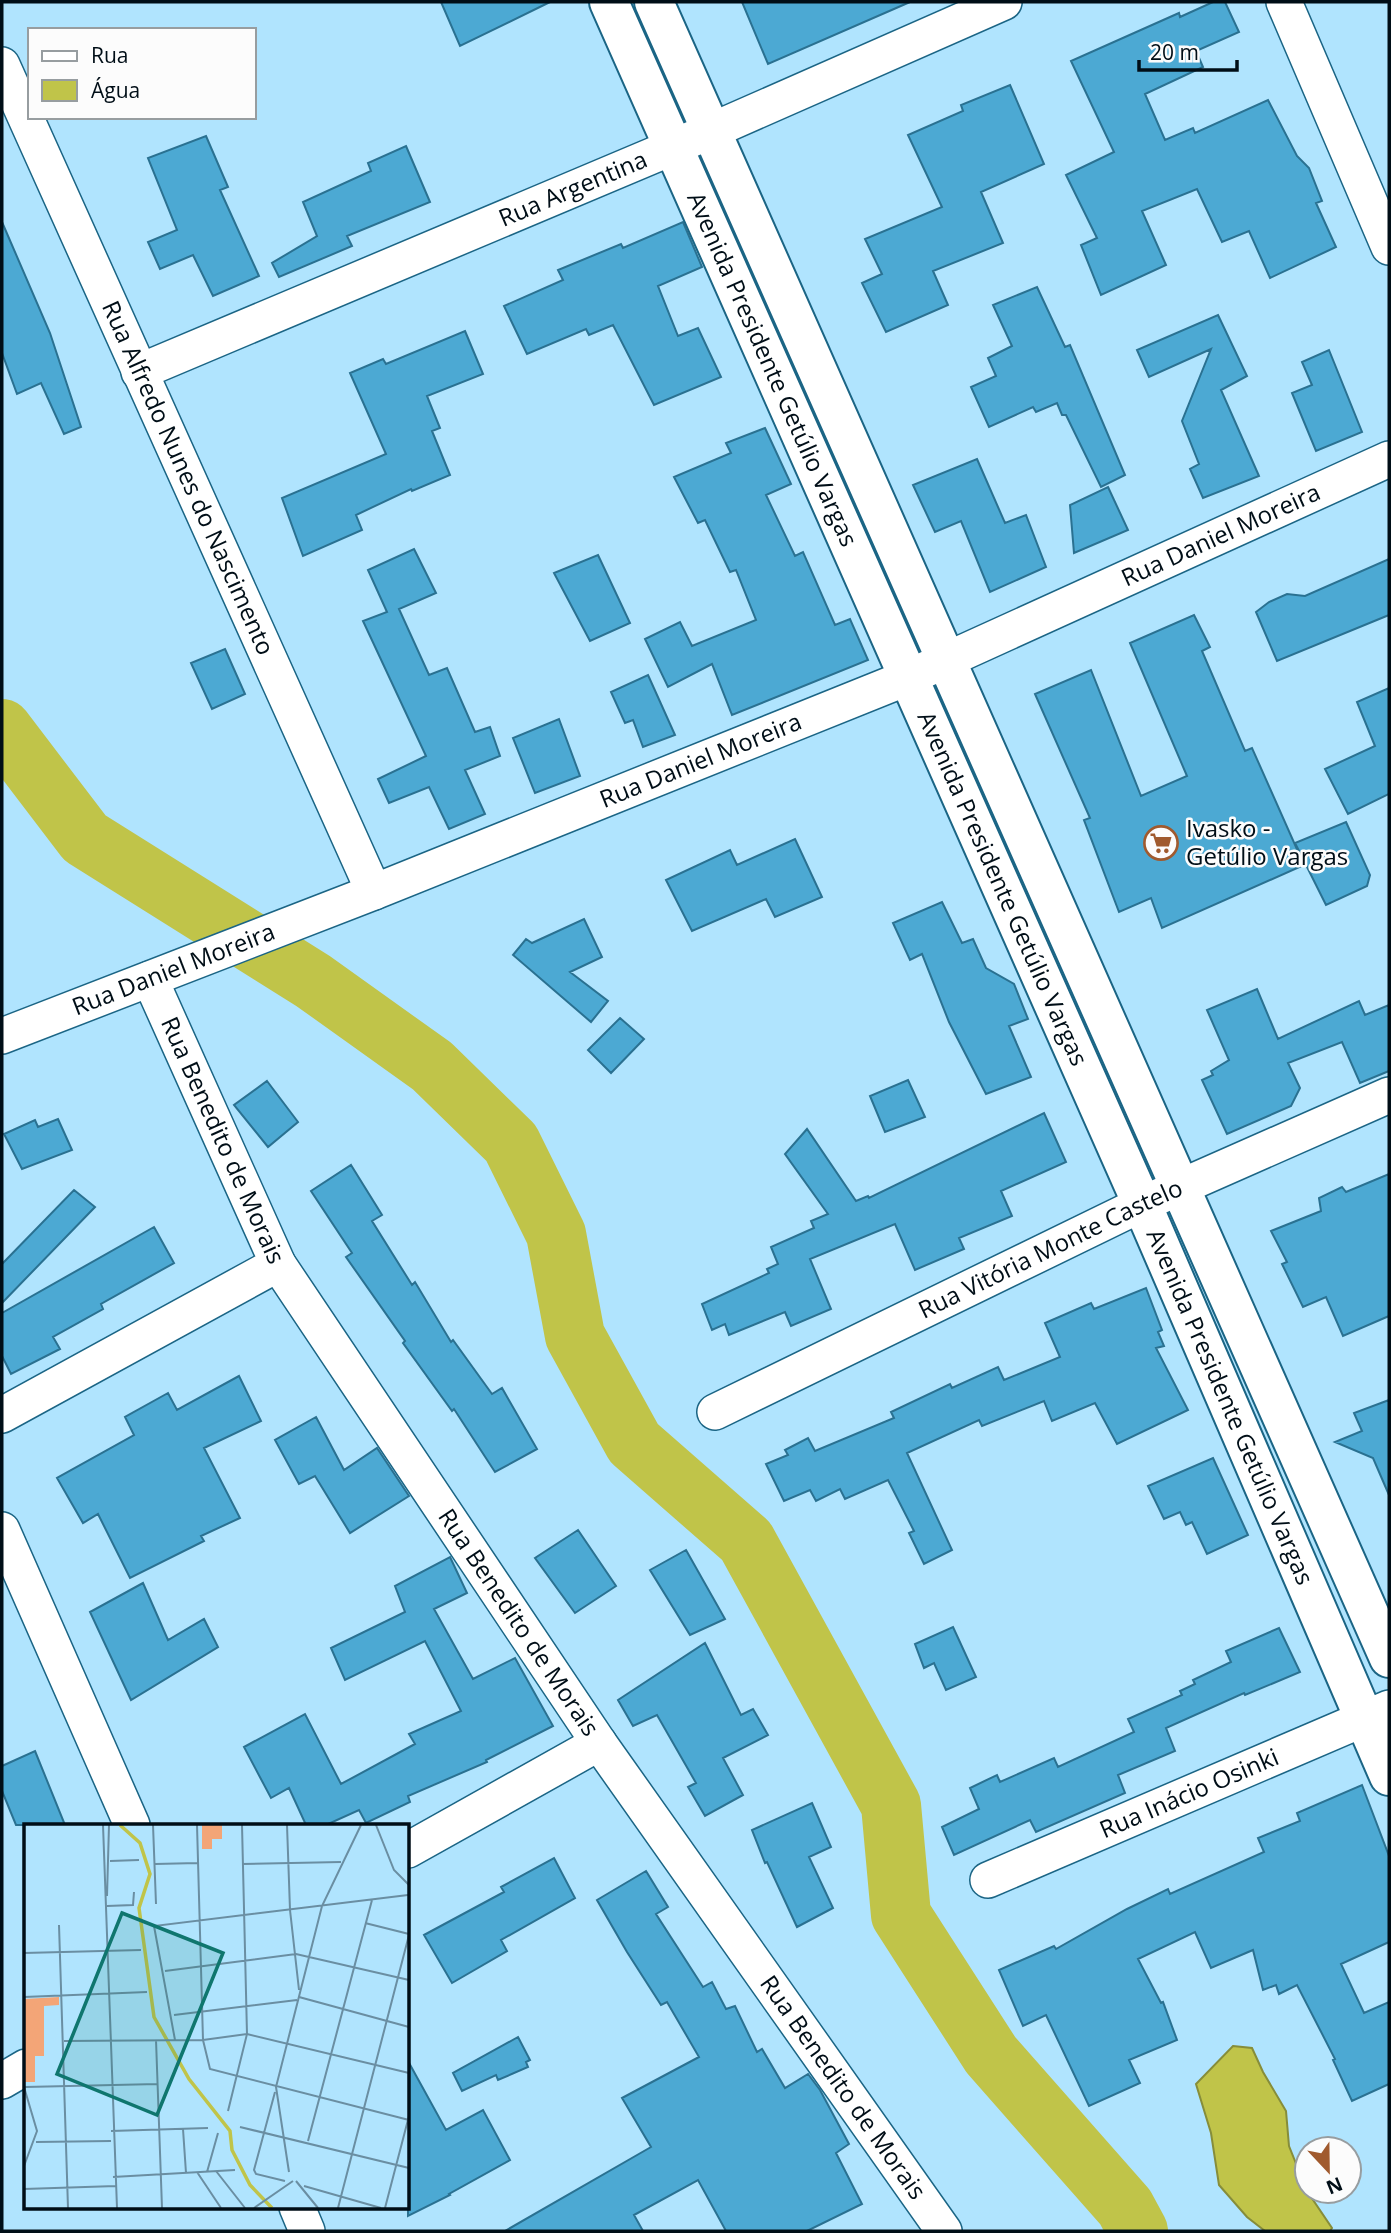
<svg xmlns="http://www.w3.org/2000/svg" width="1391" height="2233" viewBox="0 0 1391 2233" font-family="'Open Sans',sans-serif">
<style>
.water{fill:#c0c449;stroke:#868d3a;stroke-width:2}
.lines{fill:none;stroke-linecap:round;stroke-linejoin:round}
.river{stroke:#c0c449;stroke-width:60}
.building{fill:#4ca9d3;stroke:#2a7191;stroke-width:2}
.minor-casing{stroke:#1b6585;stroke-width:38}
.major-casing{stroke:#1b6585;stroke-width:42}
.minor{stroke:#fff;stroke-width:35}
.major{stroke:#fff;stroke-width:38}
.labels{text-anchor:middle;stroke-width:5;stroke-linejoin:round;paint-order:stroke}
.street-label{font-size:24px;fill:#000e17;stroke:#fcfcfc}
.poi-label{font-size:24px;fill:#000e17;stroke:#fcfcfc;text-anchor:start}
.inset-river{fill:none;stroke:#c0c449;stroke-width:3.5}
.inset-road{fill:none;stroke:#6a8ea2;stroke-width:2}
.view{fill:#0f766e;fill-opacity:0.15;stroke:#0f766e;stroke-width:3.5}
.inset-edge{fill:none;stroke:#000e17;stroke-width:3.5}
</style>
<rect width="100%" height="100%" fill="#b0e4fe"/>
<!-- water -->
<path class="water" d="M1233 2046 1252 2048 1263 2072 1286 2111 1289 2146 1307 2191 1332 2228 1330 2231H1265L1247 2217 1219 2185 1211 2133 1196 2084Z"/>
<g class="lines">
<!-- river -->
<path class="river" d="M2 729 85 838 313 981 432 1066 511 1143 556 1234 575 1336 634 1443 746 1541 891 1805 901 1915 991 2055 1125 2207 1138 2231"/>
</g>
<!-- building -->
<path class="building" d="M441 2H550L460 46Z
M742 2H910L768 64Z
M1213 2H1225L1239 32 1196 51 1203 67 1145 94 1165 140 1193 128 1195 133 1268 100 1297 156 1309 168 1322 201 1316 203 1336 247 1270 278 1249 231 1222 242 1197 189 1142 211 1166 265 1101 295 1081 245 1097 238 1066 175 1114 152 1071 61 1179 13 1180 17Z
M1010 85 1044 164 981 192 1003 243 933 271 948 305 886 332 862 283 882 274 865 239 942 207 908 135 963 111 961 105Z
M206 136 228 187 220 190 259 276 213 296 193 255 160 269 148 242 177 230 148 158Z
M406 146 430 202 347 236 352 246 279 277 272 263 317 236 303 202 371 171 368 163Z
M2 222 50 333 81 427 64 434 41 383 17 394 2 353Z
M683 222 702 267 658 286 678 336 698 328 721 377 654 405 613 325 589 335 586 329 527 354 504 306 563 280 558 270 621 244 623 248Z
M1037 287 1065 347 1070 345 1125 475 1101 487 1066 415H1062L1057 403 1036 412 1033 407 989 427 971 387 996 376 988 358 1012 346 993 305Z
M1218 315 1247 376 1221 390 1259 476 1203 498 1190 469 1199 464 1182 421 1211 349 1149 377 1137 350Z
M465 331 483 374 427 396 440 428 432 431 450 475 412 491 411 489 356 515 362 530 303 556 282 498 386 454 350 373 383 359 386 364Z
M1329 350 1362 432 1316 451 1292 393 1312 385 1302 362Z
M765 428 791 484 766 495 795 556 803 552 835 625 850 619 868 660 732 715 712 664 668 687 645 639 680 622 692 646 756 620 736 570 730 572 705 520 698 523 674 477 731 453 726 443Z
M977 459 1005 523 1026 515 1046 567 990 592 961 521 935 532 913 485Z
M1108 487 1128 530 1074 553 1070 505Z
M414 549 436 593 399 609 429 675 447 668 475 732 490 727 500 756 465 770 485 814 449 829 429 787 389 803 378 779 426 756 363 621 387 612 368 570Z
M598 555 630 623 590 641 554 573Z
M1389 559V615L1277 661 1256 612 1269 602 1287 594 1305 596Z
M1194 615 1210 647 1202 651 1245 751 1252 748 1304 865 1162 928 1151 898 1119 912 1084 820 1090 818 1035 694 1091 670 1141 796 1187 776 1130 643Z
M225 649 245 694 212 709 191 663Z
M648 675 675 735 643 747 633 720 625 723 611 692Z
M1389 688V794L1348 814 1325 769 1375 746 1357 702Z
M559 719 580 776 535 793 513 738Z
M1346 822 1370 875 1367 886 1326 905 1295 843Z
M795 839 822 897 775 917 766 899 692 931 666 880 730 850 737 865Z
M942 902 962 943 973 939 986 968 1014 984 1028 1019 1009 1026 1031 1077 986 1094 949 1022 922 954 910 960 893 923Z
M584 919 602 957 570 972 608 1001 591 1022 513 955 526 939 532 943Z
M1257 989 1278 1039 1359 1001 1365 1015 1389 1005V1071L1360 1083 1342 1042 1288 1063 1300 1088 1291 1106 1227 1134 1202 1080 1213 1075 1211 1071 1229 1060 1207 1010Z
M620 1018 644 1039 611 1073 588 1050Z
M908 1080 925 1117 885 1132 870 1096Z
M267 1081 298 1122 268 1147 234 1105Z
M1044 1113 1066 1162 1001 1191 1012 1216 959 1238 964 1249 915 1270 895 1224 810 1259 831 1309 791 1326 785 1312 729 1335 725 1324 712 1330 702 1304 769 1273 767 1269 778 1264 771 1247 814 1228 811 1221 828 1214 785 1154 807 1129 856 1201 868 1196 869 1198Z
M58 1119 72 1150 22 1169 4 1134 35 1120 38 1127Z
M351 1165 382 1215 372 1221 412 1285 415 1282 451 1342 453 1340 492 1394 502 1388 537 1449 495 1472 454 1409 452 1411 403 1343 405 1341 346 1257 352 1253 311 1191Z
M1389 1174V1316L1343 1336 1326 1297 1303 1307 1282 1264 1287 1262 1271 1231 1321 1211 1319 1198 1342 1187 1346 1192Z
M74 1190 95 1207 2 1303V1264Z
M154 1227 174 1263 101 1304 103 1309 53 1337 60 1349 11 1374 2 1356V1313Z
M1146 1288 1162 1330 1158 1332 1164 1346 1156 1348 1188 1410 1117 1444 1095 1403 1052 1421 1044 1401 982 1426 979 1420 907 1453 952 1550 924 1564 909 1533 914 1531 888 1480 845 1499 840 1489 816 1501 810 1490 784 1501 766 1464 788 1455 785 1450 808 1438 815 1451 894 1418 891 1412 950 1384 952 1388 998 1367 1004 1380 1060 1357 1045 1323 1091 1303 1094 1309Z
M239 1376 261 1421 204 1448 240 1518 201 1536 204 1541 130 1578 98 1514 83 1523 57 1478 134 1435 125 1417 168 1393 177 1410Z
M1389 1400V1495L1373 1458 1335 1442 1362 1431 1354 1413Z
M316 1417 344 1470 377 1448 409 1496 350 1533 315 1476 299 1484 275 1440Z
M1213 1458 1248 1535 1207 1554 1192 1522 1186 1525 1180 1512 1164 1519 1148 1486Z
M578 1530 616 1586 575 1613 535 1558Z
M686 1550 725 1619 690 1635 650 1570Z
M450 1557 467 1593 434 1609 473 1679 515 1658 553 1726 486 1760 487 1762 408 1796 410 1802 366 1823 359 1810 326 1825H306L289 1788 271 1798 244 1747 305 1714 341 1784 415 1744 409 1734 461 1711 425 1641 345 1680 331 1648 405 1612 395 1586Z
M143 1583 168 1640 204 1619 218 1647 131 1700 90 1612Z
M953 1627 976 1677 946 1690 934 1663 924 1668 915 1644Z
M1279 1628 1300 1672 1245 1695 1244 1693 1166 1728 1175 1751 1118 1775 1125 1793 1036 1832 1030 1820 954 1855 942 1827 979 1809 970 1788 997 1775 1000 1782 1054 1758 1058 1767 1134 1732 1128 1719 1182 1695 1180 1691 1195 1684 1193 1680 1231 1662 1226 1651Z
M705 1643 741 1715 753 1709 768 1735 723 1758 743 1795 705 1816 688 1787 696 1783 657 1715 633 1726 618 1700Z
M35 1751 65 1825H16L2 1791V1766Z
M1362 1785 1389 1856V1942L1341 1964 1364 2013 1389 2002V2084L1352 2101 1333 2060 1335 2059 1297 1985 1279 1994 1276 1985 1263 1990 1253 1950 1211 1968 1195 1932 1138 1959 1161 2003 1163 2002 1177 2040 1129 2060 1140 2083 1089 2106 1046 2015 1023 2026 999 1970 1054 1946 1056 1949 1127 1909 1168 1889 1170 1894 1264 1852 1258 1838 1300 1821 1297 1813Z
M812 1803 831 1847 809 1857 833 1908 797 1927 767 1862 765 1863 752 1830Z
M554 1858 575 1898 501 1940 507 1951 452 1983 424 1935 504 1892 501 1887Z
M646 1871 668 1907 656 1914 703 1987 712 1982 726 2009 735 2006 757 2052 762 2049 785 2088 808 2074 820 2090 849 2144 836 2153 862 2204 807 2231H726L698 2180 634 2215 643 2231H505L651 2147 622 2098 699 2057 667 2002 661 2005 627 1952 597 1900Z
M518 2037 530 2060 526 2062 528 2067 498 2080 496 2075 462 2091 453 2073Z
M408 2061 446 2130 483 2110 510 2160 449 2194 450 2195 408 2216Z"/>
<g class="lines">
<!-- minor casing -->
<g class="minor-casing">
<g id="minor">
<path d="M1284 2 1389 247"/>
<path id="s1" d="M2 65 374 892"/>
<path id="s2" d="M139 372 711 131 1004 2"/>
<path id="s3" d="M150 979 278 1264 599 1743 944 2231"/>
<path id="s4" d="M2 1036 374 892 909 677 1389 459"/>
<path id="s5" d="M715 1412 1142 1204 1389 1095"/>
<path d="M2 1415 278 1264"/>
<path d="M2 1530 132 1825"/>
<path d="M408 1850 599 1743"/>
<path id="s6" d="M988 1880 1389 1708"/>
<path d="M2 2081 26 2067"/>
<path d="M297 2207 307 2231"/>
</g>
</g>
<!-- major casing -->
<g class="major-casing">
<g id="major">
<path id="s7" d="M609 2 1142 1204 1389 1776"/>
<path d="M654 2 1389 1658"/>
</g>
</g>
<!-- minor -->
<use href="#minor" class="minor"/>
<!-- major -->
<use href="#major" class="major"/>
</g>
<!-- icons -->
<defs>
<g id="supermarket-ring" transform="scale(1.75)"><circle r="9.5" fill="#fcfcfc" stroke="#a05a2e" stroke-width="1.5"/><path d="M-6-5.5h2.5l.6 2H6L4.5 2H-2.5L-4.4-4H-6ZM-1.5 3.2a1.3 1.3 0 1 0 .1 0ZM3 3.2a1.3 1.3 0 1 0 .1 0Z" fill="#a05a2e"/></g>
</defs>
<g fill-rule="evenodd">
<use href="#supermarket-ring" x="1161" y="843"/>
</g>
<g class="labels">
<!-- street labels -->
<g class="street-label">
<text dy="8" stroke="none"><textPath href="#s2" startOffset="471">Rua Argentina</textPath></text>
<text dy="8" stroke="none"><textPath href="#s7" startOffset="402">Avenida Presidente Getúlio Vargas</textPath></text>
<text dy="8" stroke="none"><textPath href="#s1" startOffset="453">Rua Alfredo Nunes do Nascimento</textPath></text>
<text dy="8" stroke="none"><textPath href="#s4" startOffset="1318">Rua Daniel Moreira</textPath></text>
<text dy="8" stroke="none"><textPath href="#s4" startOffset="751">Rua Daniel Moreira</textPath></text>
<text dy="8" stroke="none"><textPath href="#s7" startOffset="970">Avenida Presidente Getúlio Vargas</textPath></text>
<text dy="8" stroke="none"><textPath href="#s4" startOffset="184">Rua Daniel Moreira</textPath></text>
<text dy="8" stroke="none"><textPath href="#s3" startOffset="177">Rua Benedito de Morais</textPath></text>
<text dy="8" stroke="none"><textPath href="#s5" startOffset="373">Rua Vitória Monte Castelo</textPath></text>
<text dy="8" stroke="none"><textPath href="#s7" startOffset="1536">Avenida Presidente Getúlio Vargas</textPath></text>
<text dy="8" stroke="none"><textPath href="#s3" startOffset="744">Rua Benedito de Morais</textPath></text>
<text dy="8" stroke="none"><textPath href="#s6" startOffset="219">Rua Inácio Osinki</textPath></text>
<text dy="8" stroke="none"><textPath href="#s3" startOffset="1311">Rua Benedito de Morais</textPath></text>
</g>
<!-- poi labels -->
<g class="poi-label">
<text x="1186" y="837">Ivasko -<tspan x="1186" dy="28">Getúlio Vargas</tspan></text>
</g>
</g>
<!-- overview -->
<g transform="translate(24 1824)">
<rect width="385" height="385" fill="#b0e4fe"/>
<path d="M178 1H198V15H188V25H178ZM35 173V181L20 182V232H11V258H0V175Z" fill="#f3a577"/>
<path class="inset-river" d="M96 1 116 19 126 50 115 84 130 193 165 255 206 307 208 326 226 361 248 384"/>
<path class="inset-road" d="M79 1 93 384M129 1 132 80M173 1 179 216 186 245 385 296M263 1 266 86 275 166M352 1 370 46 385 61M86 37 115 36M131 40 174 39M218 40 317 38M83 72 85 1M83 82 109 81 110 68M341 99 385 110M35 101 44 384M0 129 117 126M141 147 272 130 385 156M0 173 123 168M275 173 385 203M150 191 273 176M132 216 138 384M151 216 130 102 384 71M40 217 179 216 223 210 385 249M0 263 13 307 0 342M1 263 134 260M251 268 230 346 232 350 261 357M204 287 223 210 218 1M216 303 385 344M159 305 162 349M87 307 184 304M284 317 348 76M12 318 87 317M192 347 221 384M173 348 197 384M183 348 194 309M265 348 252 263 298 82 337 1M89 353 211 346M272 357 294 384M280 362 357 384M0 365 92 362M230 384 269 357M314 384 385 111M361 384 385 292"/>
<path class="view" d="M98 89 199 129 133 291 33 250Z"/>
<rect width="385" height="385" class="inset-edge"/>
</g>
<!-- border -->
<rect width="1391" height="2233" fill="none" stroke="#000e17" stroke-width="7"/>
<!-- legend -->
<rect x="28" y="28" width="228" height="91" fill="#fcfcfc" stroke="#979da0" stroke-width="2"/>
<rect x="42" y="51" width="35" height="10" fill="#ffffff" stroke="#979da0" stroke-width="2"/>
<text x="91" y="63" font-size="21" fill="#000e17">Rua</text>
<rect x="42" y="80" width="35" height="21" fill="#c0c449" stroke="#979da0" stroke-width="2"/>
<text x="91" y="98" font-size="21" fill="#000e17">Água</text>
<!-- north arrow -->
<g transform="translate(1328 2170) rotate(158)"><circle r="33" fill="#fcfcfc" stroke="#979da0" stroke-width="2"/>
<path d="M0-5L12 26L0 18L-12 26Z" fill="#a05a2e"/>
<text y="-10" font-size="19" font-weight="bold" text-anchor="middle" fill="#000e17">N</text>
</g>
<!-- scale -->
<path d="M1139 60v10h98v-10" fill="none" stroke="#000e17" stroke-width="3.5"/>
<text x="1150" y="60" font-size="21" fill="#000e17" stroke="#fcfcfc" stroke-width="5" paint-order="stroke">20 m</text>
</svg>
